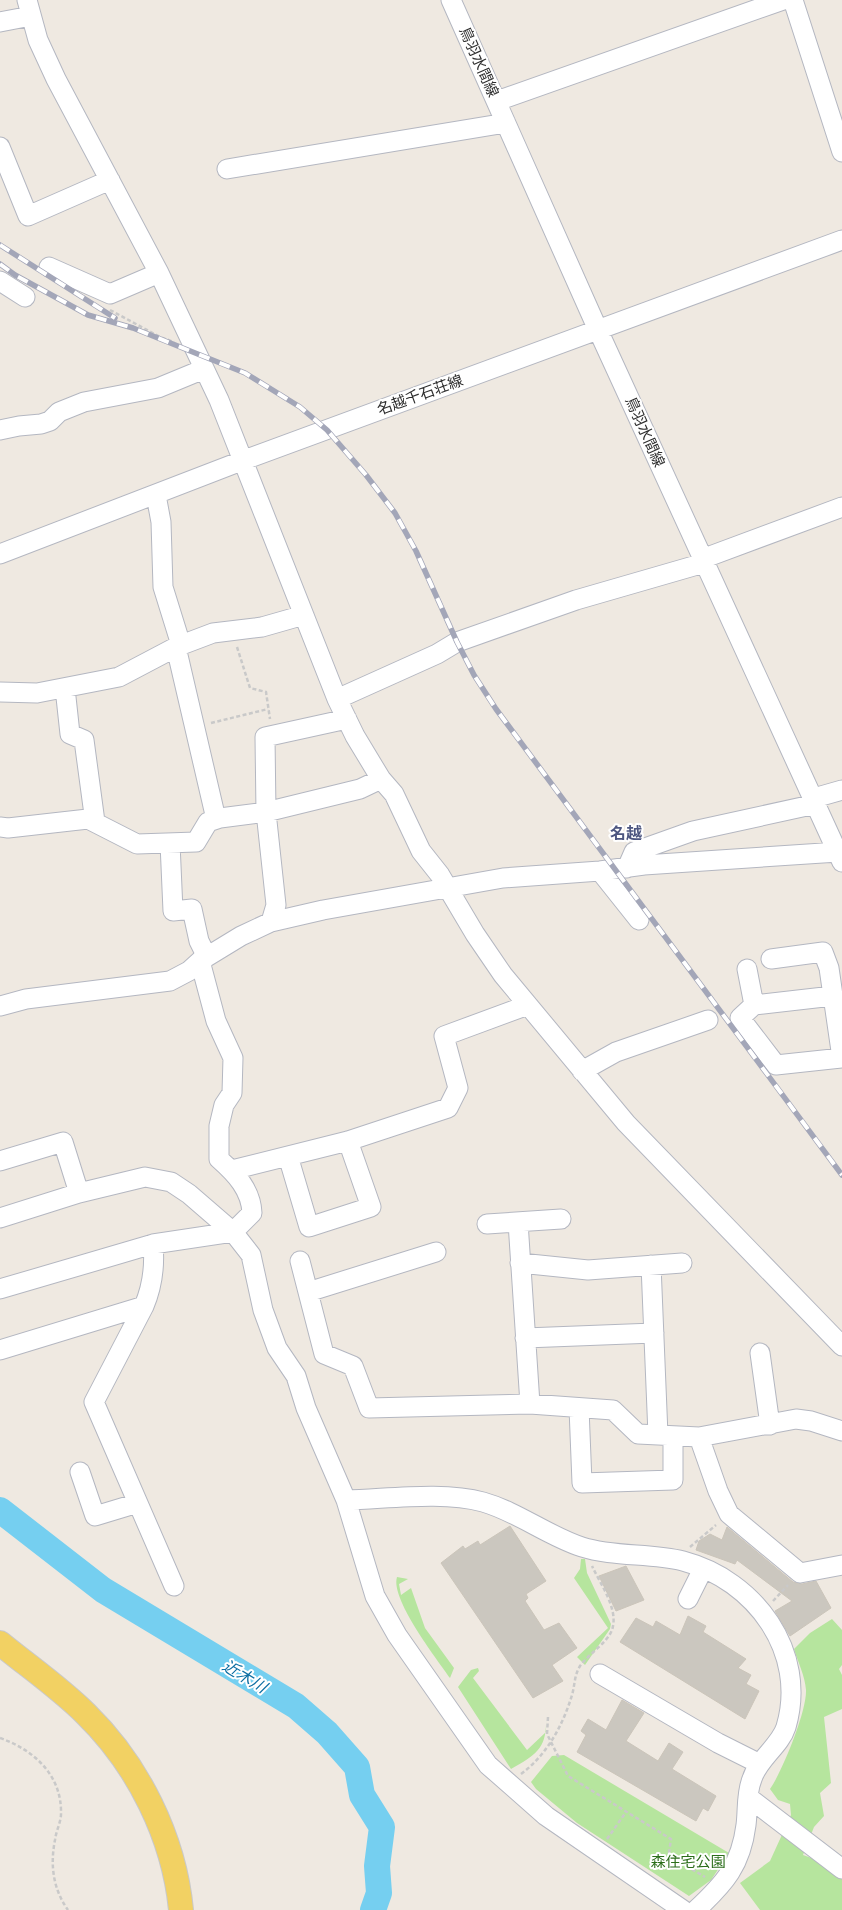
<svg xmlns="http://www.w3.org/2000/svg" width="842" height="1910" viewBox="0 0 842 1910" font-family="Roboto,'Noto Sans JP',sans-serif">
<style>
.green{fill:#b6e59e}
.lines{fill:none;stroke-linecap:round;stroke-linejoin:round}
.river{stroke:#75cff0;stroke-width:26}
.building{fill:#cbc7bf;stroke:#cbc5ba}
.minor-casing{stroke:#b4b7c1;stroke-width:21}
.major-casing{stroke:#c9c9c9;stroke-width:26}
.path{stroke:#c9c9c9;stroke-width:2.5;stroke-dasharray:4 2.5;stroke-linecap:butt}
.minor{stroke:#fff;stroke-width:19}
.major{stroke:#f2d163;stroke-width:24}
.rail-casing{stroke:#a3a6b8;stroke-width:5.5}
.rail{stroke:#fff;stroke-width:4;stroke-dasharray:11;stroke-linecap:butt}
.labels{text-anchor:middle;stroke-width:4;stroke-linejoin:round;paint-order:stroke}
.street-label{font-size:15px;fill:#2e2e2e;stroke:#fff}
.park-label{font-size:15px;fill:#2c6e1b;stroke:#fff}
.neighbourhood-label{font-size:16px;font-weight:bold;fill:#4d5680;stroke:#fff}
.water-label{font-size:16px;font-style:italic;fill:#0d6fa3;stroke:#fff}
</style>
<rect width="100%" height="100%" fill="#efe9e1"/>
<!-- green -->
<path class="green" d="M581 1559H585L587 1573 611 1624 610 1629 585 1665 577 1657 608 1628 574 1578 580 1569Z
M397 1577 408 1579 399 1584 401 1595 411 1588 425 1628 454 1668 450 1678C437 1659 390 1599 397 1577Z
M832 1619 842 1630V1665L839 1669 842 1675V1709L824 1717 831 1783 820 1793 824 1816 814 1827 803 1855 820 1861 842 1874V1910H760L740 1883 770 1861 791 1815 790 1804 778 1800 770 1789C782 1772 807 1711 806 1690 805 1676 798 1662 794 1649L810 1633Z
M478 1668 479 1671 473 1678 527 1750 546 1732V1719C547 1748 536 1755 511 1769L458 1687 471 1670Z
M564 1755 729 1853 711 1880 689 1896 577 1823 536 1789 531 1782 552 1756Z"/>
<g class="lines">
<!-- river -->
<path class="river" d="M0 1510 103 1590 296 1706 327 1733 357 1767 362 1795 382 1827 377 1866 379 1893 373 1910"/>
</g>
<!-- building -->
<path class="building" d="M510 1526 546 1581 526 1594 528 1598 525 1601 544 1630 559 1623 577 1648 552 1665 563 1681 533 1698 441 1563 463 1546 465 1549 478 1541 480 1545Z
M727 1527 793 1582 802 1584 816 1581 831 1608 790 1636 775 1611 792 1601 737 1560 735 1564 696 1550 699 1541 710 1534 722 1540Z
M626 1566 644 1600 616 1611 599 1576Z
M688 1616 706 1626 703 1632 746 1659 738 1668 751 1675 746 1684 759 1691 745 1719 620 1642 636 1618 653 1627 656 1621 680 1635Z
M622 1700 644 1713 626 1741 658 1761 669 1743 683 1752 672 1769 716 1796 708 1811 703 1808 696 1821 577 1752 586 1735 581 1731 588 1719 606 1730Z"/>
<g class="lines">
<!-- minor casing -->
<g class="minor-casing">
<path id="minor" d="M27 0 38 40 56 79 159 273 219 400 337 699 355 736 381 779 394 794 421 851 440 875 475 934 503 975 626 1123 842 1346
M451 0 598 330 842 862
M793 0 842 152
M0 22 31 16
M497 101 783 0
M0 147 28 216 110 180
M227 169 506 123
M49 267 110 294 159 273
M0 281 25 297
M0 430 19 426 41 424 50 421 59 412 84 402 158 388 204 369
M156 495 161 522 163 587 181 645
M0 554 244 460 842 240
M702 559 842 507
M176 647 216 819
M65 688 70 734 84 740 95 822
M0 692 37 693 119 677 176 647 213 633 262 627 304 615
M337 699 437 654 457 642 576 600 704 563
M814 798 842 790
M0 827 8 828 88 819 137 844 196 842 208 822 220 818 266 812 360 789 381 779
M170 843 173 911 192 909 199 941 207 957
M627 868 634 852 693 831 816 804
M600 871 639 920
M271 922 276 905 266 812 265 737 347 719
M771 959 823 952 829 968 842 1058 776 1065 740 1018 754 1005 833 996
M747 969 754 1005
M0 1006 26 999 170 981 189 971 200 961 241 936 271 922 323 910 503 878 600 871 644 865 838 852
M582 1071 616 1052 708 1020
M288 1156 309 1227 371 1207 348 1141
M0 1161 63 1142 79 1193
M232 1170 348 1141 448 1108 458 1088 444 1036 528 1005
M0 1218 79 1193 145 1177 171 1182 189 1194 233 1232 251 1255 263 1310 277 1348 296 1376 306 1408 346 1500 375 1596 397 1635 488 1765 546 1816 683 1910
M518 1222 530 1404
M487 1224 561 1219
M300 1261 324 1354 353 1366 369 1408 530 1404 613 1410 638 1434 699 1437 796 1419 811 1421 842 1431
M520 1263 588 1270 682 1263
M651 1265 658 1435
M0 1289 153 1244 233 1232 252 1213C251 1190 236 1174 219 1159V1126L224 1105 232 1093 233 1058 216 1021 200 961
M308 1292 436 1252
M144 1306 94 1402 174 1586
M525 1338 654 1333
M0 1350 144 1306C153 1285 155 1266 153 1244
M760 1353 770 1425
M579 1408 582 1483 673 1480V1436
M699 1437 718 1491 729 1514 800 1573 842 1565
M80 1472 95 1516 138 1503
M346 1500C388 1499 443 1491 483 1502 518 1512 548 1536 582 1547 613 1557 651 1553 683 1561 755 1580 808 1652 786 1727 780 1746 758 1759 752 1779 746 1793 748 1810 746 1825 741 1865 725 1883 696 1910
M688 1599 703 1569
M600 1674 718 1743 760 1764
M748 1797 842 1869"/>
</g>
<!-- major casing -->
<g class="major-casing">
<path id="major" d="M0 1643C28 1666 60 1688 86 1714 138 1765 174 1837 181 1910"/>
</g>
<!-- path -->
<path class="path" d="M110 310 160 337 174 342
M237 647 250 688 266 692 270 719
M211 723 268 709
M690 1547 716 1525
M773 1601 788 1585
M548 1717 547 1734 568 1776 666 1836 671 1839 669 1853 670 1856 705 1877
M0 1738C34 1750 62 1775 61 1814 61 1822 56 1831 55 1840 50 1865 53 1889 68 1910
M521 1774C547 1755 563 1725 572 1695 575 1685 574 1676 580 1666 589 1653 611 1641 613 1626 617 1607 600 1583 592 1566
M607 1839 626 1812"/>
<!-- minor -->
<use href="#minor" class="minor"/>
<!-- major -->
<use href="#major" class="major"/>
<!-- rail casing -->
<g class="rail-casing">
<path id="rail" d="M0 245 115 318
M0 264 15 275 88 315 133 328 245 373 300 407 327 430 366 475 395 513 416 551 457 642 474 675 496 709 842 1175"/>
</g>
<!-- rail -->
<use href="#rail" class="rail"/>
</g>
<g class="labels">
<!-- street labels -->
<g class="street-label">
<text transform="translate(479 62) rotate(66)" y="5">鳥羽水間線</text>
<text transform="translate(420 395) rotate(-20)" y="5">名越千石荘線</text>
<text transform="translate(645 432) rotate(66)" y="5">鳥羽水間線</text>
</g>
<!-- park labels -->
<g class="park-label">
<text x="688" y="1867">森住宅公園</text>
</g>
<!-- neighbourhood labels -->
<g class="neighbourhood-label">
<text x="626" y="839">名越</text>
</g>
<!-- water labels -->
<g class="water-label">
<text transform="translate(245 1676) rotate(31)" y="6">近木川</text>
</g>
</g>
</svg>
